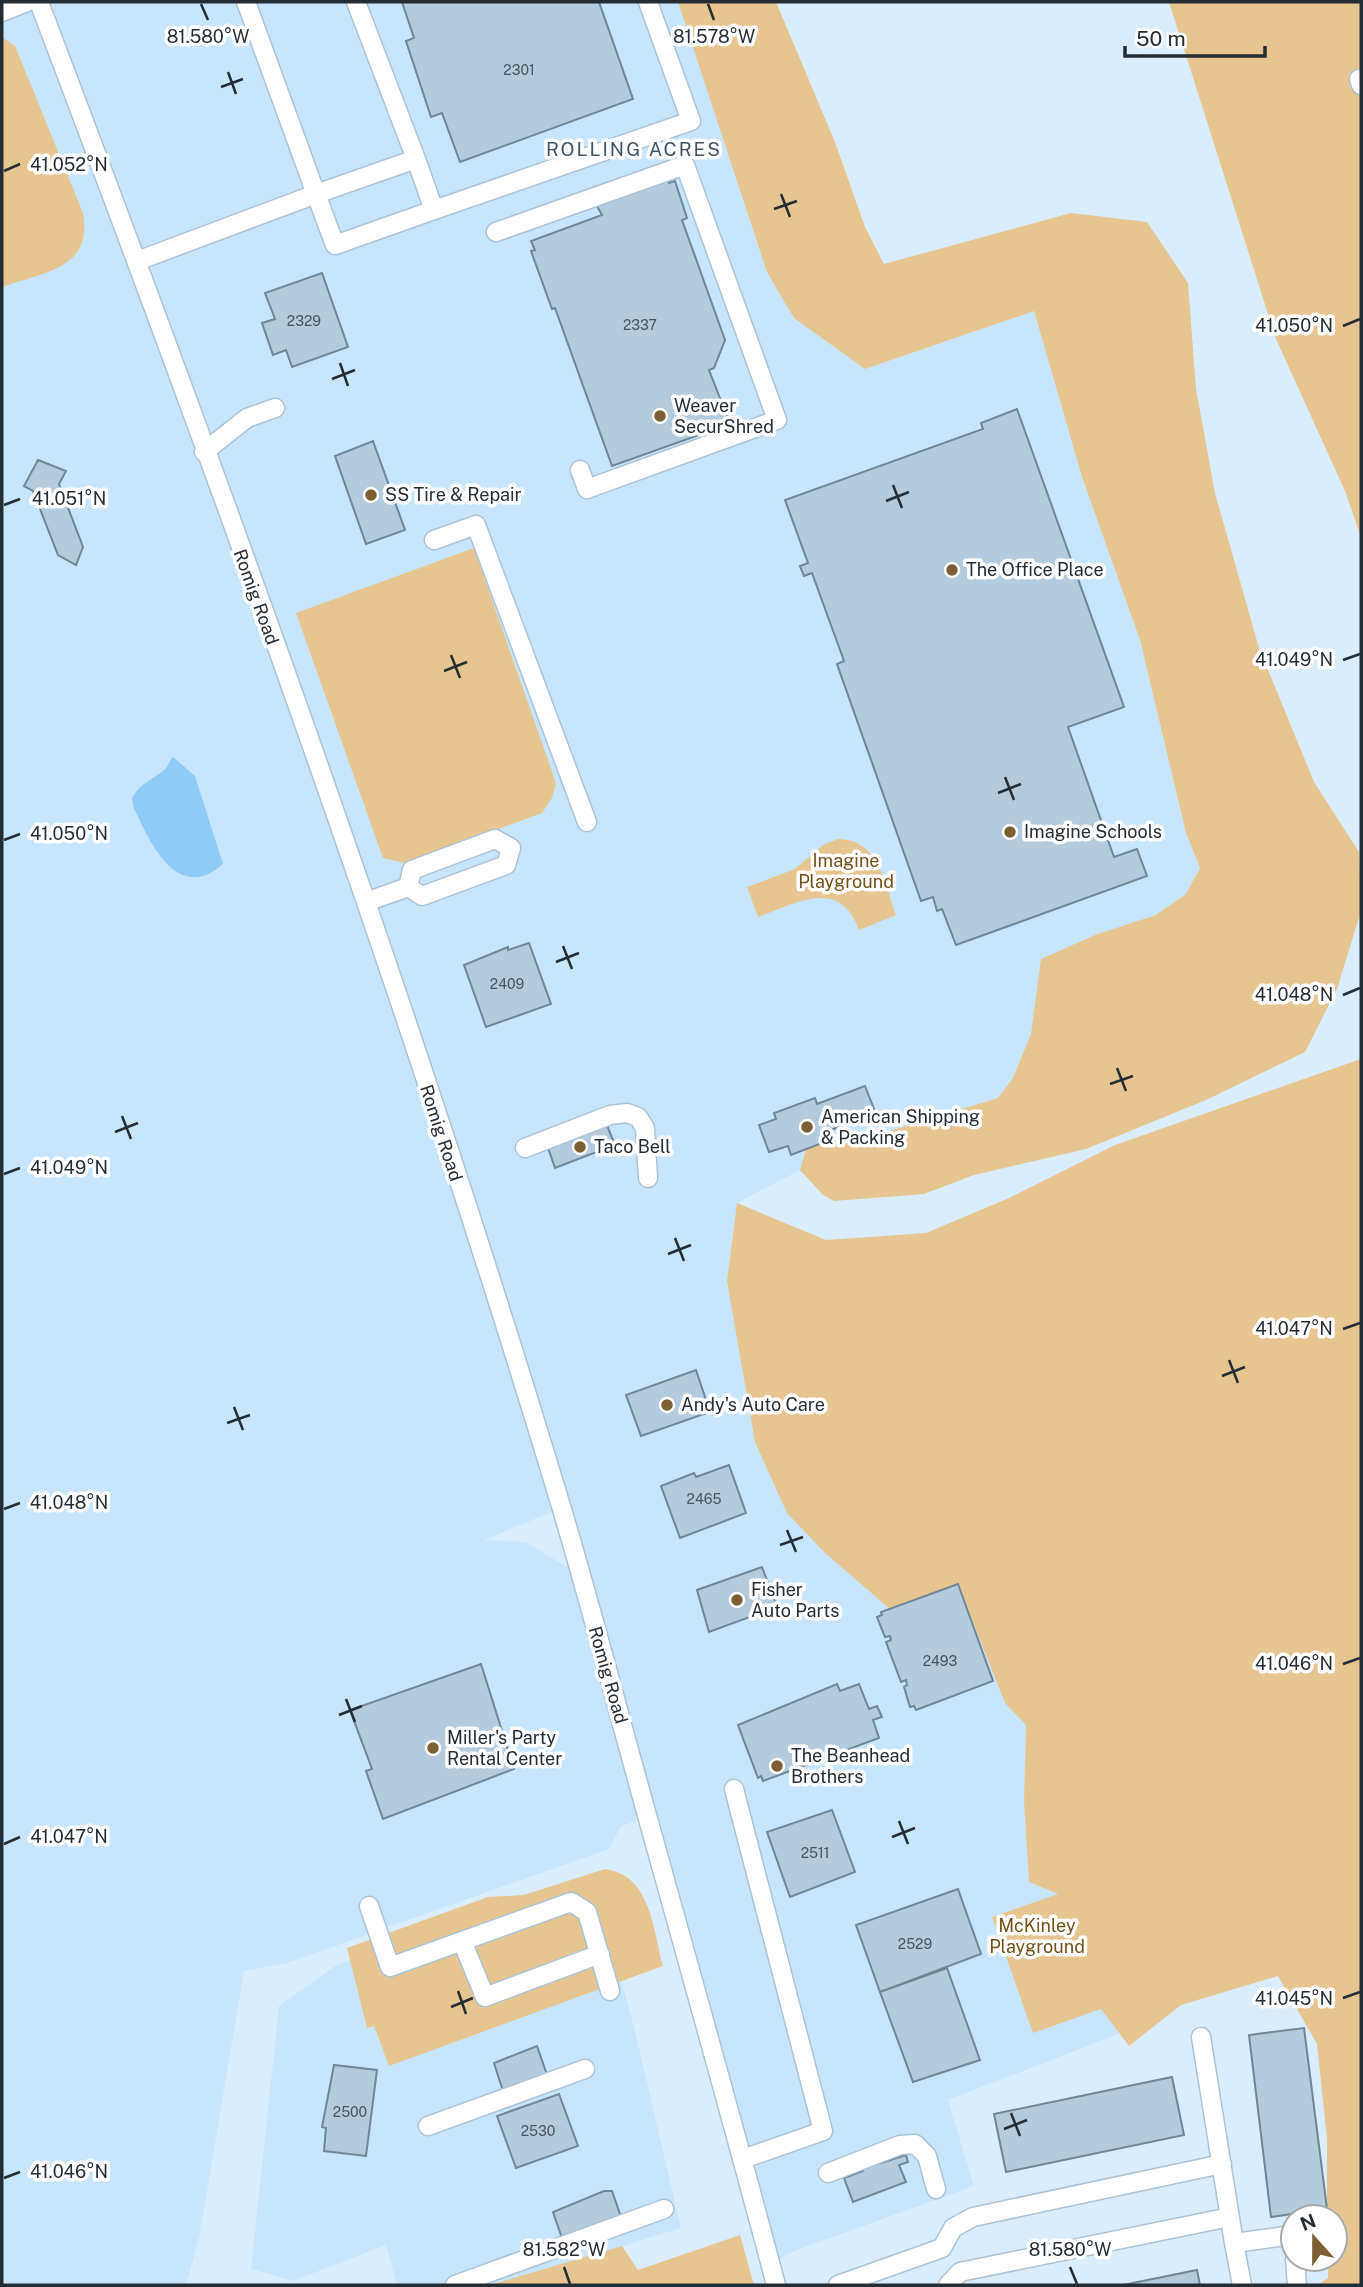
<svg xmlns="http://www.w3.org/2000/svg" width="1363" height="2287" viewBox="0 0 1363 2287" font-family="'Public Sans',sans-serif">
<style>
.built{fill:#c7e6fd;fill-rule:evenodd}
.green{fill:#e7c591}
.water{fill:#8ecbf7}
.building{fill:#b3cbdd;stroke:#6f8696;stroke-width:2}
.lines{fill:none;stroke-linecap:round;stroke-linejoin:round}
.minor-casing{stroke:#abc3d5;stroke-width:21}
.minor{stroke:#fff;stroke-width:18}
.ticks{fill:none;stroke:#242d34;stroke-width:2.5}
.poi-dot{fill:#7c6033;stroke:#fff;stroke-width:2.5}
.labels{text-anchor:middle;stroke-width:7;stroke-linejoin:round;paint-order:stroke}
.number-label{font-size:14px;fill:#48545e}
.poi-label{font-size:18px;fill:#242d34;stroke:#fff;text-anchor:start}
.street-label{font-size:18px;fill:#242d34;stroke:#fff}
.park-label{font-size:18px;fill:#725117;stroke:#fff}
.neighbourhood-label{font-size:19px;letter-spacing:2px;fill:#3f5463;stroke:#fff}
.ticks-label{font-size:18px;text-anchor:middle;fill:#242d34;stroke:#fff;stroke-width:7;stroke-linejoin:round;paint-order:stroke}
</style>
<rect width="100%" height="100%" fill="#daedfc"/>
<!-- built -->
<path class="built" d="M27 2H678L693 43 866 369 1034 311 1082 477 1140 640 1186 833 1200 868 1186 894 1156 915 1095 935 1042 959 1031 1034 1013 1078 998 1098 863 1139 830 1140 807 1149 800 1170 737 1203 727 1281 977 1573 1026 1725 1024 1801 1029 1882 1059 1894 1121 2033 948 2100 974 2186 797 2250 770 2263 648 1817 621 1826 609 1849 287 1963 244 1971 199 2238 186 2285H2V12ZM561 1508 580 1575 526 1542 484 1540Z
M593 1879 634 2027 681 2228 499 2285H397L386 2245 293 2281 251 2269 279 2006 335 1966 499 1900Z"/>
<!-- green -->
<path class="green" d="M678 2H776L835 142 865 227 884 264 1071 213 1147 222 1188 283 1196 389 1215 493 1259 648 1314 782 1359 852 1361 911 1337 989 1305 1052 1206 1100 1086 1149 974 1175 924 1194 834 1201 823 1195 800 1170 806 1149 830 1140 863 1139 998 1098 1013 1078 1031 1034 1041 959 1095 935 1156 915 1186 894 1200 868 1186 833 1140 640 1082 477 1034 311 865 369 794 318 767 272Z
M1169 2H1361V537L1345 491 1276 339Z
M2 37 15 46 83 213C93 269 44 272 2 287Z
M474 548 556 783 552 798 542 813 405 863 383 858 296 613Z
M838 839C879 839 885 884 896 915L859 930C840 876 795 904 758 917L747 887 795 869 823 845Z
M1361 1059V2285H1318L1328 2278V2259H1335V2217H1327V2139L1317 2044 1278 1976 1181 2005 1129 2046 1101 2009 1033 2033 992 1917 1058 1894 1029 1882 1024 1801 1026 1725 1005 1703 958 1584 890 1609 825 1553 787 1513 755 1442 727 1281 737 1203 826 1240 926 1233 1009 1198 1115 1145Z
M605 1869C651 1875 653 1929 663 1966L389 2066 374 2026 367 2028 347 1948 488 1897 524 1895Z
M740 2235 754 2285H490L622 2246 638 2270Z"/>
<!-- water -->
<path class="water" d="M173 757 195 776 223 864C177 905 149 841 133 806L132 798C141 783 150 781 163 771 168 768 169 761 173 757Z"/>
<!-- building -->
<path class="building" d="M402 2H599L633 99 460 162 442 113 431 117 406 41 414 38Z
M668 179 669 183 675 181 687 218 682 220 725 340 714 368 709 370 730 424 612 466 555 308 552 309 531 251 535 250 531 241 602 215 597 206Z
M322 273 348 347 292 367 286 350 273 355 262 323 275 319 265 293Z
M1017 409 1124 707 1068 727 1114 857 1137 849 1147 876 956 945 942 909 937 911 933 897 921 901 837 664 844 661 812 573 804 576 800 566 808 563 785 500 983 429 981 423Z
M373 441 405 530 366 544 335 456Z
M38 460 66 471 59 484 83 547 76 565 58 555 33 491 24 486Z
M529 943 551 1004 486 1027 464 965 508 947V950Z
M865 1086 876 1114 828 1131 830 1140 791 1155 788 1146 769 1152 759 1125 776 1119 774 1113 815 1098 817 1104Z
M606 1123 615 1145 555 1168 547 1145Z
M696 1370 710 1412 641 1436 626 1395Z
M729 1465 746 1513 680 1538 661 1486 694 1473 696 1477Z
M762 1567 777 1607 709 1632 697 1590Z
M958 1584 993 1681 916 1710 914 1706 910 1707 904 1687 907 1685 906 1680 901 1682 886 1642 891 1640 890 1636 885 1637 877 1617 882 1615 881 1612Z
M481 1664 514 1769 383 1819 366 1771 372 1769 350 1710Z
M837 1684 840 1691 859 1684 869 1709 877 1706 882 1717 873 1720 879 1738 763 1781 761 1776 758 1778 738 1725Z
M832 1810 855 1872 790 1897 767 1832Z
M958 1889 981 1954 880 1992 856 1925Z
M947 1968 980 2060 913 2082 880 1992Z
M1304 2028 1327 2209 1271 2217 1249 2035Z
M537 2046 547 2075 503 2091 494 2063Z
M334 2065 377 2070 366 2156 324 2151 326 2128 322 2127Z
M1172 2077 1184 2135 1006 2172 994 2114Z
M559 2094 578 2146 516 2168 497 2116Z
M906 2155 908 2162 899 2165 906 2182 853 2202 844 2178 863 2171 861 2166 880 2159 881 2163Z
M604 2191H612L622 2220 563 2241 553 2212Z
M1197 2270 1200 2285H1123Z"/>
<g class="lines">
<!-- minor casing -->
<g class="minor-casing">
<path id="minor" d="M39 2C227 498 408 998 561 1506 591 1606 617 1708 645 1808 689 1967 734 2126 776 2285
M246 2 316 194 416 159 356 2
M2 12 27 2
M1359 79 1361 85
M434 210 691 121 648 2
M496 232 685 165 777 420 587 489 580 470
M137 261 316 194 335 245 434 210 416 159
M204 452 247 418 275 408
M434 540 476 525 587 822
M366 902 408 887 422 896 506 865 511 848 495 839 412 870 408 887
M525 1148 610 1115 627 1113 638 1117 645 1128 648 1178
M734 1789 823 2131 743 2159
M369 1906 390 1967 571 1902 587 1912 610 1991
M462 1941 485 1997 600 1954
M1201 2037 1234 2243 1293 2235
M428 2126 585 2069
M828 2173 900 2145 915 2144 927 2156 936 2189
M1234 2243 1242 2285
M1295 2259 1297 2285
M455 2285 664 2209
M838 2285 942 2248 953 2228 973 2217 1222 2164
M948 2285 960 2272 1230 2217"/>
</g>
<!-- minor -->
<use href="#minor" class="minor"/>
</g>
<!-- ticks -->
<path class="ticks" d="M201 4 208 20M708 4 714 20M228 72 236 94M221 87 243 79M4 171 20 164M781 194 790 217M774 209 797 201M1343 326 1360 319M340 363 348 386M332 379 355 370M893 485 902 508M886 501 909 492M4 505 20 499M451 655 460 678M1343 660 1360 654M444 671 467 662M1005 777 1014 800M998 793 1021 784M4 840 20 834M563 946 572 969M556 962 579 953M1343 995 1360 988M1117 1068 1126 1091M1110 1084 1133 1076M122 1116 131 1139M115 1132 138 1123M4 1174 20 1168M675 1238 684 1261M668 1254 691 1245M1343 1329 1360 1323M1229 1360 1238 1383M1222 1376 1245 1367M234 1407 243 1430M227 1423 250 1415M4 1509 20 1503M787 1530 796 1552M780 1545 803 1537M1343 1664 1360 1658M346 1699 355 1722M339 1715 362 1706M899 1821 908 1844M892 1837 915 1828M4 1844 20 1837M458 1991 466 2014M1343 1998 1360 1992M451 2007 473 1998M1011 2113 1020 2136M1004 2129 1027 2120M4 2178 20 2172M564 2267 570 2284M1070 2267 1077 2284"/>
<!-- markers -->
<g class="poi-dot">
<circle cx="660" cy="416" r="7"/>
<circle cx="371" cy="495" r="7"/>
<circle cx="952" cy="570" r="7"/>
<circle cx="1010" cy="832" r="7"/>
<circle cx="807" cy="1127" r="7"/>
<circle cx="580" cy="1147" r="7"/>
<circle cx="667" cy="1405" r="7"/>
<circle cx="737" cy="1600" r="7"/>
<circle cx="433" cy="1748" r="7"/>
<circle cx="777" cy="1766" r="7"/>
</g>
<g class="labels">
<!-- number labels -->
<g class="number-label">
<text x="519" y="75">2301</text>
<text x="304" y="326">2329</text>
<text x="640" y="330">2337</text>
<text x="507" y="989">2409</text>
<text x="704" y="1504">2465</text>
<text x="940" y="1666">2493</text>
<text x="815" y="1858">2511</text>
<text x="915" y="1949">2529</text>
<text x="350" y="2117">2500</text>
<text x="538" y="2136">2530</text>
</g>
<!-- poi labels -->
<g class="poi-label">
<text x="674" y="412">Weaver<tspan x="674" dy="21">SecurShred</tspan></text>
<text x="385" y="501">SS Tire &amp; Repair</text>
<text x="966" y="576">The Office Place</text>
<text x="1024" y="838">Imagine Schools</text>
<text x="821" y="1123">American Shipping<tspan x="821" dy="21">&amp; Packing</tspan></text>
<text x="594" y="1153">Taco Bell</text>
<text x="681" y="1411">Andy's Auto Care</text>
<text x="751" y="1596">Fisher<tspan x="751" dy="21">Auto Parts</tspan></text>
<text x="447" y="1744">Miller's Party<tspan x="447" dy="21">Rental Center</tspan></text>
<text x="791" y="1762">The Beanhead<tspan x="791" dy="21">Brothers</tspan></text>
</g>
<!-- street labels -->
<g class="street-label">
<text transform="translate(256 597) rotate(70)" y="6">Romig Road</text>
<text transform="translate(441 1133) rotate(72)" y="6">Romig Road</text>
<text transform="translate(608 1675) rotate(74)" y="6">Romig Road</text>
</g>
<!-- park labels -->
<g class="park-label">
<text x="846" y="867">Imagine<tspan x="846" dy="21">Playground</tspan></text>
<text x="1037" y="1932">McKinley<tspan x="1037" dy="21">Playground</tspan></text>
</g>
<!-- neighbourhood labels -->
<g class="neighbourhood-label">
<text x="634" y="156">ROLLING ACRES</text>
</g>
</g>
<g class="ticks-label">
<text x="208" y="43">81.580°W</text>
<text x="714" y="43">81.578°W</text>
<text x="69" y="171">41.052°N</text>
<text x="1294" y="332">41.050°N</text>
<text x="69" y="505">41.051°N</text>
<text x="1294" y="666">41.049°N</text>
<text x="69" y="840">41.050°N</text>
<text x="1294" y="1001">41.048°N</text>
<text x="69" y="1174">41.049°N</text>
<text x="1294" y="1335">41.047°N</text>
<text x="69" y="1509">41.048°N</text>
<text x="1294" y="1670">41.046°N</text>
<text x="69" y="1843">41.047°N</text>
<text x="1294" y="2005">41.045°N</text>
<text x="69" y="2178">41.046°N</text>
<text x="564" y="2256">81.582°W</text>
<text x="1070" y="2256">81.580°W</text>
</g>
<!-- border -->
<rect width="1363" height="2287" fill="none" stroke="#242d34" stroke-width="7"/>
<!-- north arrow -->
<g transform="translate(1314 2238) rotate(339)"><circle r="33" fill="#ffffff" stroke="#a7abae" stroke-width="2"/>
<path d="M0-5L12 26L0 18L-12 26Z" fill="#7c6033"/>
<text y="-10" font-size="19" font-weight="bold" text-anchor="middle" fill="#242d34">N</text>
</g>
<!-- scale -->
<path d="M1125 46v10h140v-10" fill="none" stroke="#242d34" stroke-width="3.5"/>
<text x="1136" y="46" font-size="21" fill="#242d34" stroke="#ffffff" stroke-width="5" paint-order="stroke">50 m</text>
</svg>
